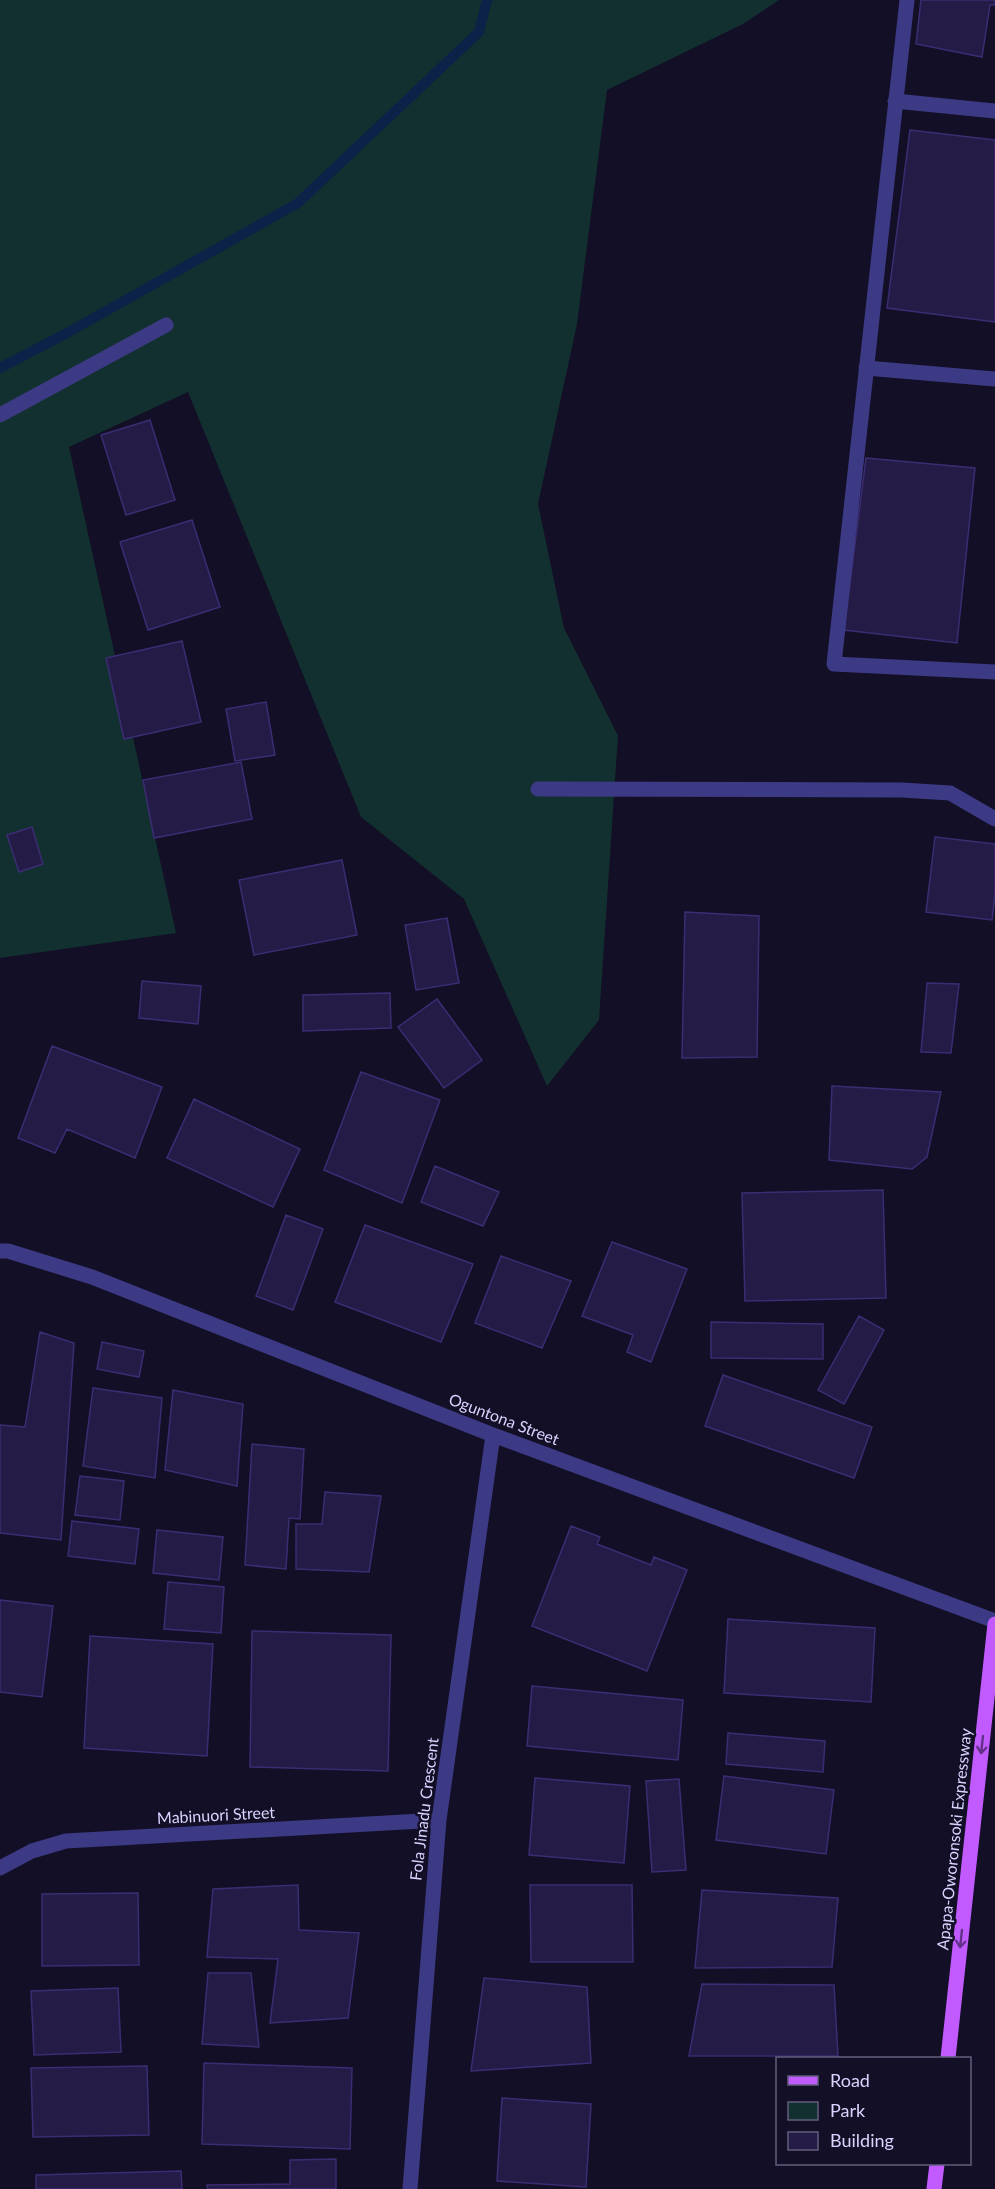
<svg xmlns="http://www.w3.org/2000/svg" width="995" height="2189" viewBox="0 0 995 2189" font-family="Lato,sans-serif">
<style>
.green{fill:#12302f}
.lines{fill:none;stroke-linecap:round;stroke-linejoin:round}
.stream{stroke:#0c2248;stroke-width:10}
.building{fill:#241b47;stroke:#3b2d73;stroke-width:1.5}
.minor{stroke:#3d3a85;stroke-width:15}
.major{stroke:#c25bff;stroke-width:15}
.oneway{stroke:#623188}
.labels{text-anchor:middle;stroke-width:5;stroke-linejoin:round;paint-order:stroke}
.street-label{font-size:16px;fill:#d9d4ff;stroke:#130f26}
</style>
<rect width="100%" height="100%" fill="#130f26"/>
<!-- green -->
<path class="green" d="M0 0H779L743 24 607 90 577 324 538 504 564 628 618 736 599 1020 547 1086 464 899 361 817 188 392 69 447 176 933 0 958Z"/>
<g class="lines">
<!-- stream -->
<path class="stream" d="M0 368 67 333 298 203 479 32 487 0"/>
</g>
<!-- building -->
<path class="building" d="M921 0H995V5H990L982 57 916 44Z
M910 130 995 140V322L887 308Z
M150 420 175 500 126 515 101 435Z
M866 458 975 468 957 643 844 630Z
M192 520 220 607 148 630 120 542Z
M182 641 201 722 124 739 106 658Z
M266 702 275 755 235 761 226 709Z
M241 762 252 819 154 838 143 780Z
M32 827 43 864 19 872 7 835Z
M935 837 995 844V894L992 920 926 912Z
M342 860 357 935 254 955 239 880Z
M685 912 759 916 757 1057 682 1058Z
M447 918 459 983 416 990 405 925Z
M142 981 201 986 198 1024 139 1018Z
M927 983 959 984 951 1053 921 1052Z
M390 993 391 1028 303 1031V995Z
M437 999 482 1060 444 1088 398 1027Z
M52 1046 162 1087 135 1158 67 1129 55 1153 18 1138Z
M361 1072 440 1100 402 1203 324 1170Z
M832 1086 941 1092 927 1157 912 1169 829 1160Z
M194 1099 300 1149 273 1207 167 1158Z
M435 1166 499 1192 483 1226 421 1202Z
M883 1190 886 1298 745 1301 742 1193Z
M286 1215 323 1229 293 1310 256 1296Z
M365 1225 473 1264 441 1342 335 1302Z
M612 1242 687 1269 651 1362 627 1352 633 1335 582 1316Z
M501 1256 571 1281 542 1348 475 1323Z
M859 1316 884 1330 844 1404 818 1390Z
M711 1322 823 1324V1359L711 1358Z
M40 1332 74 1343 61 1540 0 1533V1425L25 1427Z
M102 1342 144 1351 139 1377 97 1369Z
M723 1375 872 1427 854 1478 705 1426Z
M93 1388 162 1398 155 1478 83 1466Z
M173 1390 243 1404 237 1486 165 1470Z
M252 1444 304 1449 300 1519 289 1518 286 1569 245 1565Z
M80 1476 124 1481 120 1520 75 1515Z
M325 1492 381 1496 369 1572 296 1569V1524H322Z
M72 1521 139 1529 135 1564 68 1556Z
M571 1526 600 1537 597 1544 651 1565 654 1557 687 1570 647 1671 532 1626Z
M157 1530 223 1537 219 1580 153 1573Z
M168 1582 224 1587 221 1633 164 1629Z
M0 1600 53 1606 42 1697 0 1692Z
M728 1619 875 1628 871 1702 724 1693Z
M252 1631 391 1635 388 1771 250 1767Z
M90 1636 213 1644 207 1756 84 1748Z
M532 1686 683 1700 678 1760 527 1746Z
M728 1733 825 1741 823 1772 726 1764Z
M724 1776 834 1790 826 1854 716 1840Z
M535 1778 630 1786 624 1863 529 1855Z
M679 1779 686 1870 652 1872 646 1781Z
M298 1885 299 1930 359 1933 348 2018 270 2023 278 1959 207 1957 213 1889Z
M530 1885H632L633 1962H531Z
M702 1890 838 1898 832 1967 695 1968Z
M138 1893 139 1965 42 1966V1894Z
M208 1973H251L259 2047 202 2044Z
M484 1978 587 1987 591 2063 471 2071Z
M702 1984 834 1985 838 2056H689Z
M118 1988 121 2052 34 2055 31 1991Z
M204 2063 352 2068 350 2149 202 2144Z
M147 2066 149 2135 33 2137 31 2068Z
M502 2098 591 2104 586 2187 497 2181Z
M336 2159V2189H208L207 2185 290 2184V2160Z
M181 2171 182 2189H36V2175Z"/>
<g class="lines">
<!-- minor -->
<path class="minor" d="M907 0 834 664 995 672
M895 101 995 111
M866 368 995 379
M0 415 166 325
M538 789 902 790 950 793 995 819
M0 1251H8L92 1277 493 1435 995 1621
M0 1868 32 1851 66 1841 439 1820
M410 2189 439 1820 493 1435"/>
<!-- major -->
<path class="major" d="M948 2058 995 1624
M934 2189 937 2164"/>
</g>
<!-- one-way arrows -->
<defs><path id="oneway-shaft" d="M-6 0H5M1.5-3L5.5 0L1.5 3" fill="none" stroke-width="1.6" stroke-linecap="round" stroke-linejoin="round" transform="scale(1.5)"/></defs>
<g class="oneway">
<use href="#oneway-shaft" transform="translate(982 1745) rotate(96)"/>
<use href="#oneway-shaft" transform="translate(961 1939) rotate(96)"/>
</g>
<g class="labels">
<!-- street labels -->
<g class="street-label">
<text transform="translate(504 1419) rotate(21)" y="6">Oguntona Street</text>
<text transform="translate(424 1809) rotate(-83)" y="6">Fola Jinadu Crescent</text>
<text transform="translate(216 1815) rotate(-3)" y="6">Mabinuori Street</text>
<text transform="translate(954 1839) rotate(-84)" y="6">Apapa-Oworonsoki Expressway</text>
</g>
</g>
<!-- legend -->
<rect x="776" y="2057" width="195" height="108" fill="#130f26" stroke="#625e7d" stroke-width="1.5"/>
<rect x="788" y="2076" width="30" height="9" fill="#c25bff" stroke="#625e7d" stroke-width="1.5"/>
<text x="830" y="2087" font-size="18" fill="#d9d4ff">Road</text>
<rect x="788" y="2102" width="30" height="18" fill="#12302f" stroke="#625e7d" stroke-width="1.5"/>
<text x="830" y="2117" font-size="18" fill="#d9d4ff">Park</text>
<rect x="788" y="2132" width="30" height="18" fill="#241b47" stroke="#625e7d" stroke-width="1.5"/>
<text x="830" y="2147" font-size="18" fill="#d9d4ff">Building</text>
</svg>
